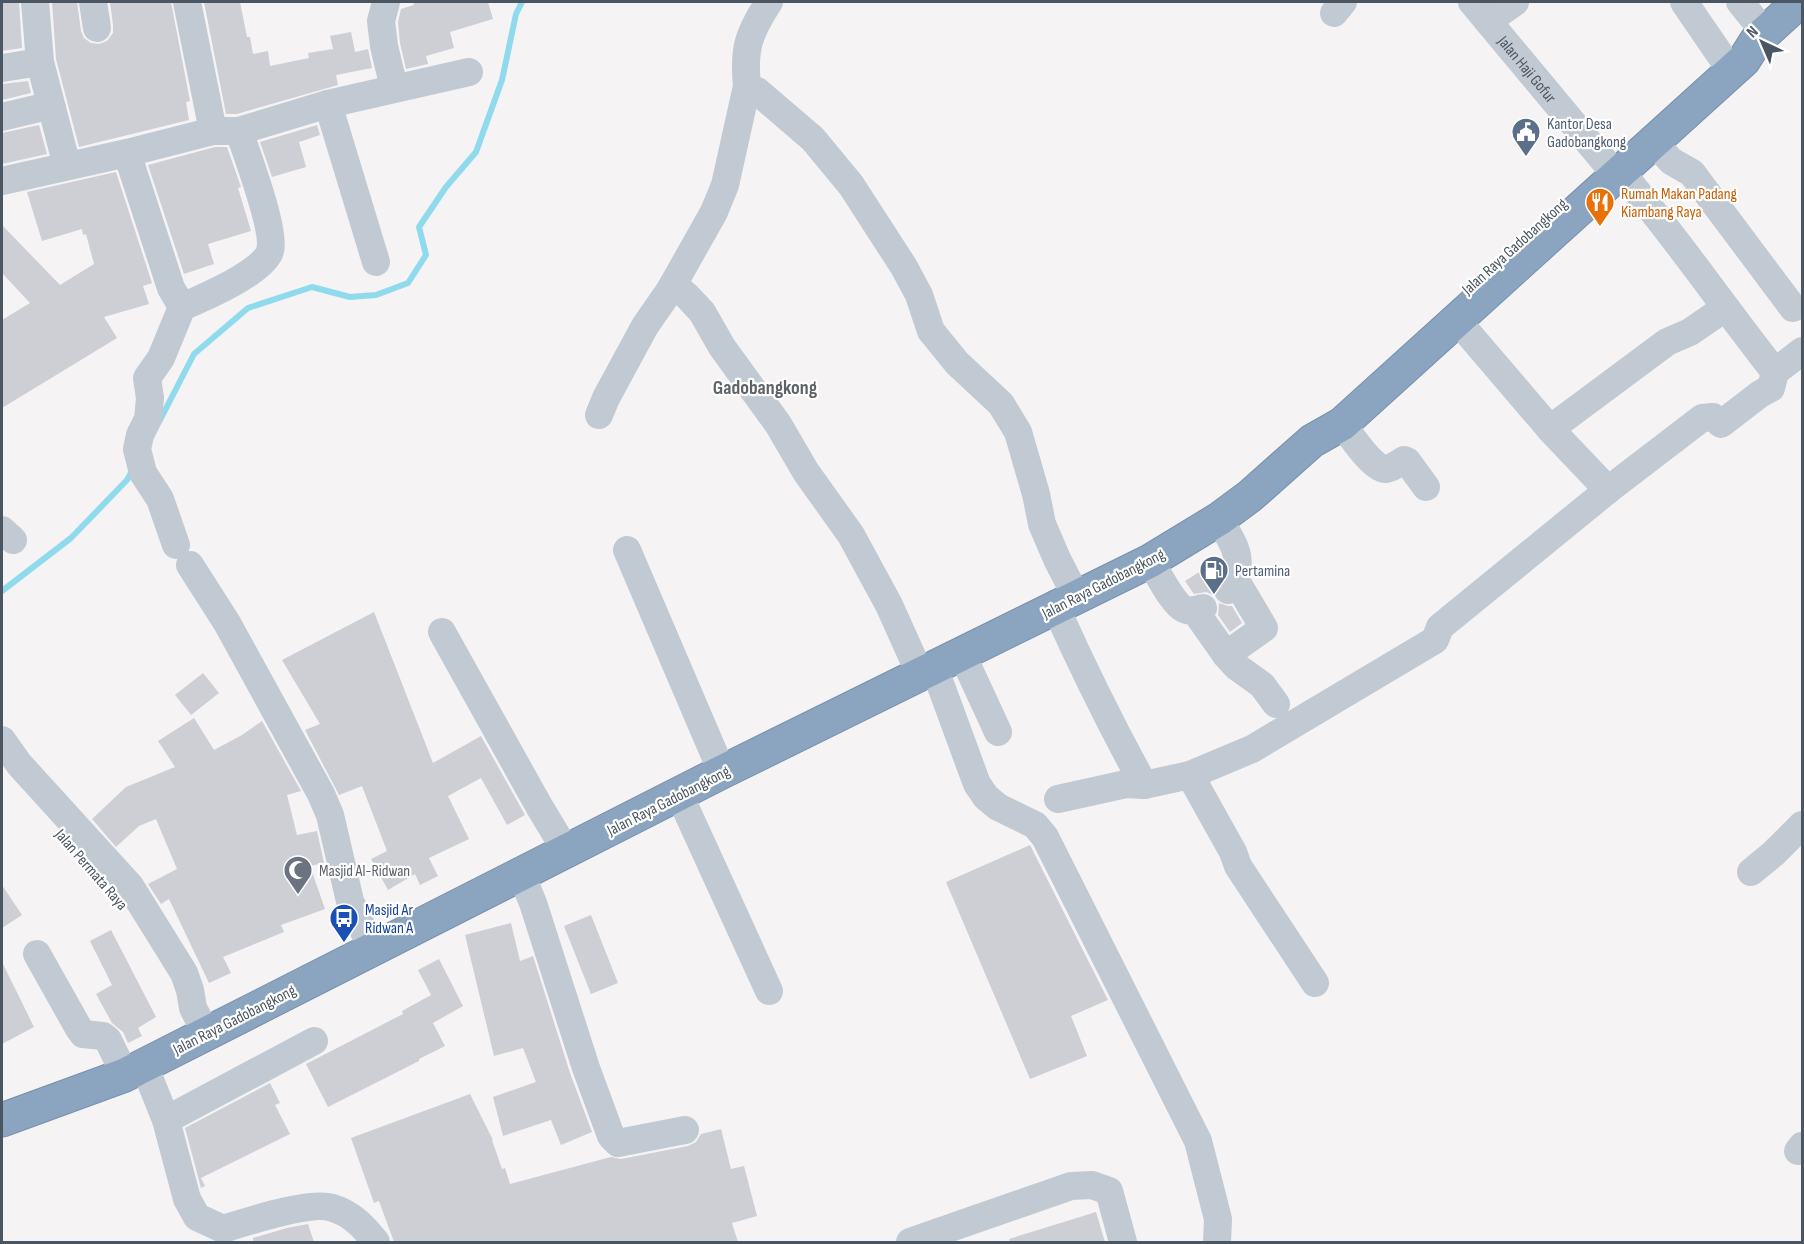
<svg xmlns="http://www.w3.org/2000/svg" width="1804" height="1244" viewBox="0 0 1804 1244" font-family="'Sofia Sans Condensed',sans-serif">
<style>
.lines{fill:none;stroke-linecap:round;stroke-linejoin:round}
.stream{stroke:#90daee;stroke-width:6}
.building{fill:#cdcfd5}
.highway-casing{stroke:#7690ad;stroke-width:35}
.minor{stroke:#c1cad2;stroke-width:28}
.highway{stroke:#8ba5c1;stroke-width:33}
.labels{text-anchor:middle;stroke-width:4.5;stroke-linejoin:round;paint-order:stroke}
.street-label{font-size:16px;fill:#4a5661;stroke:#fff}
.service-label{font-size:16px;fill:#4e5e75;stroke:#fff;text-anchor:start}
.food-label{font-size:16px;fill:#c56008;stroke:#fff;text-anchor:start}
.worship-label{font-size:16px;fill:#5b616d;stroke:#fff;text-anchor:start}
.transit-label{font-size:16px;fill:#164399;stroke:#fff;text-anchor:start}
.quarter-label{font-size:20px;font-weight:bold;fill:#5f6368;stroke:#fff}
</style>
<rect width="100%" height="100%" fill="#f5f3f3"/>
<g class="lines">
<!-- stream -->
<path class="stream" d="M159 422 194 354 248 308 312 287 350 297 376 295 408 283 426 255 419 227 446 187 476 152 502 80 516 14 522 2
M2 591 71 538 127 480 132 471"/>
</g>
<!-- building -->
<path class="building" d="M2 2H19L22 48 2 51Z
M52 2H77L81 31 84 38 91 43 99 44 107 41 113 33V25L110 2H171L190 101 186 102 189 120 79 147 56 59Z
M204 2H240L247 37H250L253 54 268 51 270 66 309 58 308 53 333 49 330 36 351 32 355 52 368 49 372 68 336 75 338 85 237 114H226Z
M413 2H488L493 19 450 32 454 48 426 56 428 64 406 69 400 43 398 22 401 9 414 5Z
M28 81 31 93 2 100V84Z
M39 125 47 154 2 164V133Z
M317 125 320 135 299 142 306 167 272 177 260 142Z
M215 147H227L241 187 238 188 251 231 208 244 214 264 184 274 148 165Z
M116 172 152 283 143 286 149 304 104 317 117 338 2 408V320L30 303 2 273V225L60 285 94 264 86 234 83 235 82 229 42 241 27 192Z
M1212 564 1218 574 1212 590 1213 595 1206 592 1194 594 1185 581Z
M1219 603 1228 606H1232L1242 623 1230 632 1218 615Z
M374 612 433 763 481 736 525 815 507 825 481 778 448 796 469 839 429 858 438 876 420 885 415 874 388 890 371 859 387 851 362 786 339 795 305 730 320 724 282 660Z
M203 673 219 693 191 715 175 695Z
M194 718 214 750 242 735 262 721 301 791 287 795 297 835 317 831 324 863 310 866 325 909 281 925 284 932 223 957 231 973 209 983 169 899 161 904 148 884 177 869 156 819 139 826 116 847 92 819 126 787 175 767 158 741Z
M1030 845 1108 1000 1071 1016 1087 1056 1030 1079 946 882Z
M2 885 22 915 2 928Z
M591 915 618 983 591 994 564 926Z
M511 923 520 961 533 956 570 1073 592 1132 561 1145 551 1120 503 1136 493 1097 536 1082 523 1048 494 1056 465 935Z
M111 930 156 1017 138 1028 142 1036 128 1043 123 1032 112 1023 96 994 112 985 90 941Z
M439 959 463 1006 433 1023 445 1046 419 1059V1061L328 1107 306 1064 403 1014 402 1011 431 995 418 970Z
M2 962 34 1027 2 1044Z
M270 1083 280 1103 275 1105 290 1134 201 1178 205 1186 201 1188 185 1128Z
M470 1094 493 1140H492L502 1169 505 1168 510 1184 611 1157 621 1159 688 1146 696 1142 701 1134 721 1129 731 1169 744 1166 757 1216 732 1223 738 1242H394L379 1201 374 1203 351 1138Z
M1096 1212 1105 1242H1010L1009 1239Z
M308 1224 314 1242H253V1238L287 1228Z"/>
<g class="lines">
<!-- highway casing -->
<g class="highway-casing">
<path id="highway" d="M2 1120 125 1075 722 772 1150 561 1219 519 1250 496 1312 441 1342 424 1744 60 1756 41 1799 2"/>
</g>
<!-- minor -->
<g class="minor">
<path d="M35 2 40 62 67 166"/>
<path d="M93 2 97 28"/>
<path d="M187 2 213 131"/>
<path d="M386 2 381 21 384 46 394 88"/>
<path d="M769 2C749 33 743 48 747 86L757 91 813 139 851 185 904 267 919 295 931 331 957 363 1001 404 1018 432 1036 494 1042 524 1057 559 1077 598"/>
<path id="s1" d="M1472 2 1606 163"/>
<path d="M1684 2 1723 59"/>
<path d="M1740 2 1765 33"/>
<path d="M1334 13 1343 2"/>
<path d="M1488 21 1515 2"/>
<path d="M2 68 40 62"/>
<path d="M328 104 376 262"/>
<path d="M2 117 44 107 52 108"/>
<path d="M1654 142 1671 161 1692 173 1793 308"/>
<path d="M127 153 171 288 182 307"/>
<path d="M1621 172C1675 236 1723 306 1775 372"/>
<path d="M2 181 127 153 213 131H239L328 104 469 72"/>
<path d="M670 290 676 289 681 291 687 296 702 312 722 347 778 424 806 472 851 535 889 605 920 674"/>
<path d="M1456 319 1550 429 1608 490"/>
<path d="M599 415 606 398 645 326 670 290 714 212 725 185 747 86"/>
<path d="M1342 424C1350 434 1373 470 1386 469 1392 468 1399 463 1404 460L1407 461 1426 487"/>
<path d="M1550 429 1667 342 1690 332 1725 308"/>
<path d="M1219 519C1235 546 1247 561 1228 590"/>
<path d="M2 530 13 540"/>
<path d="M176 545 160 499 143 473 137 449 140 435 148 419 150 398 147 378 161 358 182 307C203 298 264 272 270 251 276 231 247 155 239 131"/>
<path d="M627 550 722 772"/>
<path d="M1150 561C1158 573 1172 603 1184 609 1190 612 1196 610 1203 608"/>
<path d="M190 565 227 623 321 794 330 815 350 901 372 949"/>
<path d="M1056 608C1083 668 1112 727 1144 785"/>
<path d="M1195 611 1226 655 1237 667 1262 685 1276 704"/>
<path d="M442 632 539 806 566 851"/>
<path d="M962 654 998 732"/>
<path d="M1226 655 1264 628 1235 579"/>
<path d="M934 667 977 784 986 797 998 807 1035 825 1045 837 1198 1141 1218 1219 1217 1242"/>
<path d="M2 740 19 764 130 886 184 973 190 990 193 1008 206 1033"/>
<path d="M1190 775 1233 852 1238 866 1315 983"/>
<path d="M679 794 769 991"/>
<path d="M1058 799 1126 784 1144 785 1190 775 1252 749 1435 640 1440 627 1608 490 1702 418 1713 417 1721 424 1760 394 1771 388 1775 372 1802 351"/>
<path d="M1751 872 1774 853 1802 825"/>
<path d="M521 874 533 903 586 1068 611 1136 618 1143 685 1130"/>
<path d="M37 954 78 1027 83 1034 103 1036 108 1040 125 1075"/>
<path d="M144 1065 166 1120 187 1199 197 1217 223 1229C246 1222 312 1200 333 1208 352 1214 364 1227 376 1242"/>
<path d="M166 1120 314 1041"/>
<path d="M1798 1151 1802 1146"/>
<path d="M910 1242 1071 1186 1092 1185 1109 1191 1123 1242"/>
</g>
<!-- highway -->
<use href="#highway" class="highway"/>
</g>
<!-- icons -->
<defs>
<g id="civic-pin" transform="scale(1.5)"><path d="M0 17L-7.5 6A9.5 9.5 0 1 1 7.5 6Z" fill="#5c6f8a" stroke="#fff"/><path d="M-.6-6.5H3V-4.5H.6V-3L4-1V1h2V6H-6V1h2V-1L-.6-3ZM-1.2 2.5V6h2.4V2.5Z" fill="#fff"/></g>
<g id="restaurant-pin" transform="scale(1.5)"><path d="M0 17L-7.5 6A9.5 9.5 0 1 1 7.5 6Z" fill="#e8710a" stroke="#fff"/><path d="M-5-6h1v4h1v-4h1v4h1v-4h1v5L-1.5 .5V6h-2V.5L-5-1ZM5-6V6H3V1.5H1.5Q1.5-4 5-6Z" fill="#fff"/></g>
<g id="fuel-pin" transform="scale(1.5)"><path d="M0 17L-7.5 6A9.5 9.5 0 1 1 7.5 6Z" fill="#5c6f8a" stroke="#fff"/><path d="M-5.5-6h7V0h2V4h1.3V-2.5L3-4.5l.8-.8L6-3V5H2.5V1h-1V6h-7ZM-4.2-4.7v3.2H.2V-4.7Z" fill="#fff"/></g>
<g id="mosque-pin" transform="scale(1.5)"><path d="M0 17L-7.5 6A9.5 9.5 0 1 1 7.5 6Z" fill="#6b7280" stroke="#fff"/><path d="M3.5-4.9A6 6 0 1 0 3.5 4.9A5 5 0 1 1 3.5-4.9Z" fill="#fff"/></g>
<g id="bus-pin" transform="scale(1.5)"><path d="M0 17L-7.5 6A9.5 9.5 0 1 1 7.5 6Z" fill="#1a4fb4" stroke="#fff"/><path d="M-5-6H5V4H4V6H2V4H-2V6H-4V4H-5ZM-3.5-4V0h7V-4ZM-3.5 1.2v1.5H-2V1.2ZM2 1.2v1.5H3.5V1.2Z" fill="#fff"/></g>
</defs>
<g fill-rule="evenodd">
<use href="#civic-pin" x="1526" y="132"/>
<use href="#restaurant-pin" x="1600" y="202"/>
<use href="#fuel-pin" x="1214" y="570"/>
<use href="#mosque-pin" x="298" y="870"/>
<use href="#bus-pin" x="344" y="918"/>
</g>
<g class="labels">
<!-- street labels -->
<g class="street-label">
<text dy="6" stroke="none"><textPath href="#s1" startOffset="87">Jalan Haji Gofur</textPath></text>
<text transform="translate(1514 246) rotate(-42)" y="6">Jalan Raya Gadobangkong</text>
<text transform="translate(1103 583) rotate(-27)" y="6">Jalan Raya Gadobangkong</text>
<text transform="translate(668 800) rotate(-27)" y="6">Jalan Raya Gadobangkong</text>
<text transform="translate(92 869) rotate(49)" y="6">Jalan Permata Raya</text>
<text transform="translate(234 1019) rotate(-27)" y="6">Jalan Raya Gadobangkong</text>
</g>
<!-- service labels -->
<g class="service-label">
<text x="1547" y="129">Kantor Desa<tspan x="1547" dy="18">Gadobangkong</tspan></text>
<text x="1235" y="576">Pertamina</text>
</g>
<!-- food labels -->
<g class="food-label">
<text x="1621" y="199">Rumah Makan Padang<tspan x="1621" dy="18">Kiambang Raya</tspan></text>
</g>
<!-- worship labels -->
<g class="worship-label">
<text x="319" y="876">Masjid Al-Ridwan</text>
</g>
<!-- transit labels -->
<g class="transit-label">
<text x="365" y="915">Masjid Ar<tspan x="365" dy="18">Ridwan A</tspan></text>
</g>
<!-- quarter labels -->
<g class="quarter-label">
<text x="765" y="394">Gadobangkong</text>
</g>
</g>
<!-- border -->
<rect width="1804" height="1244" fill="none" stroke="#4a5661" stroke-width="6"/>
<!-- north arrow -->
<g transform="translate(1762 42) rotate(316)" stroke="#ffffff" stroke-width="4.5" paint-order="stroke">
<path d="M0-4.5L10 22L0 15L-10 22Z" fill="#4a5661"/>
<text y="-9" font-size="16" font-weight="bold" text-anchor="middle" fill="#4a5661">N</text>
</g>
</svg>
